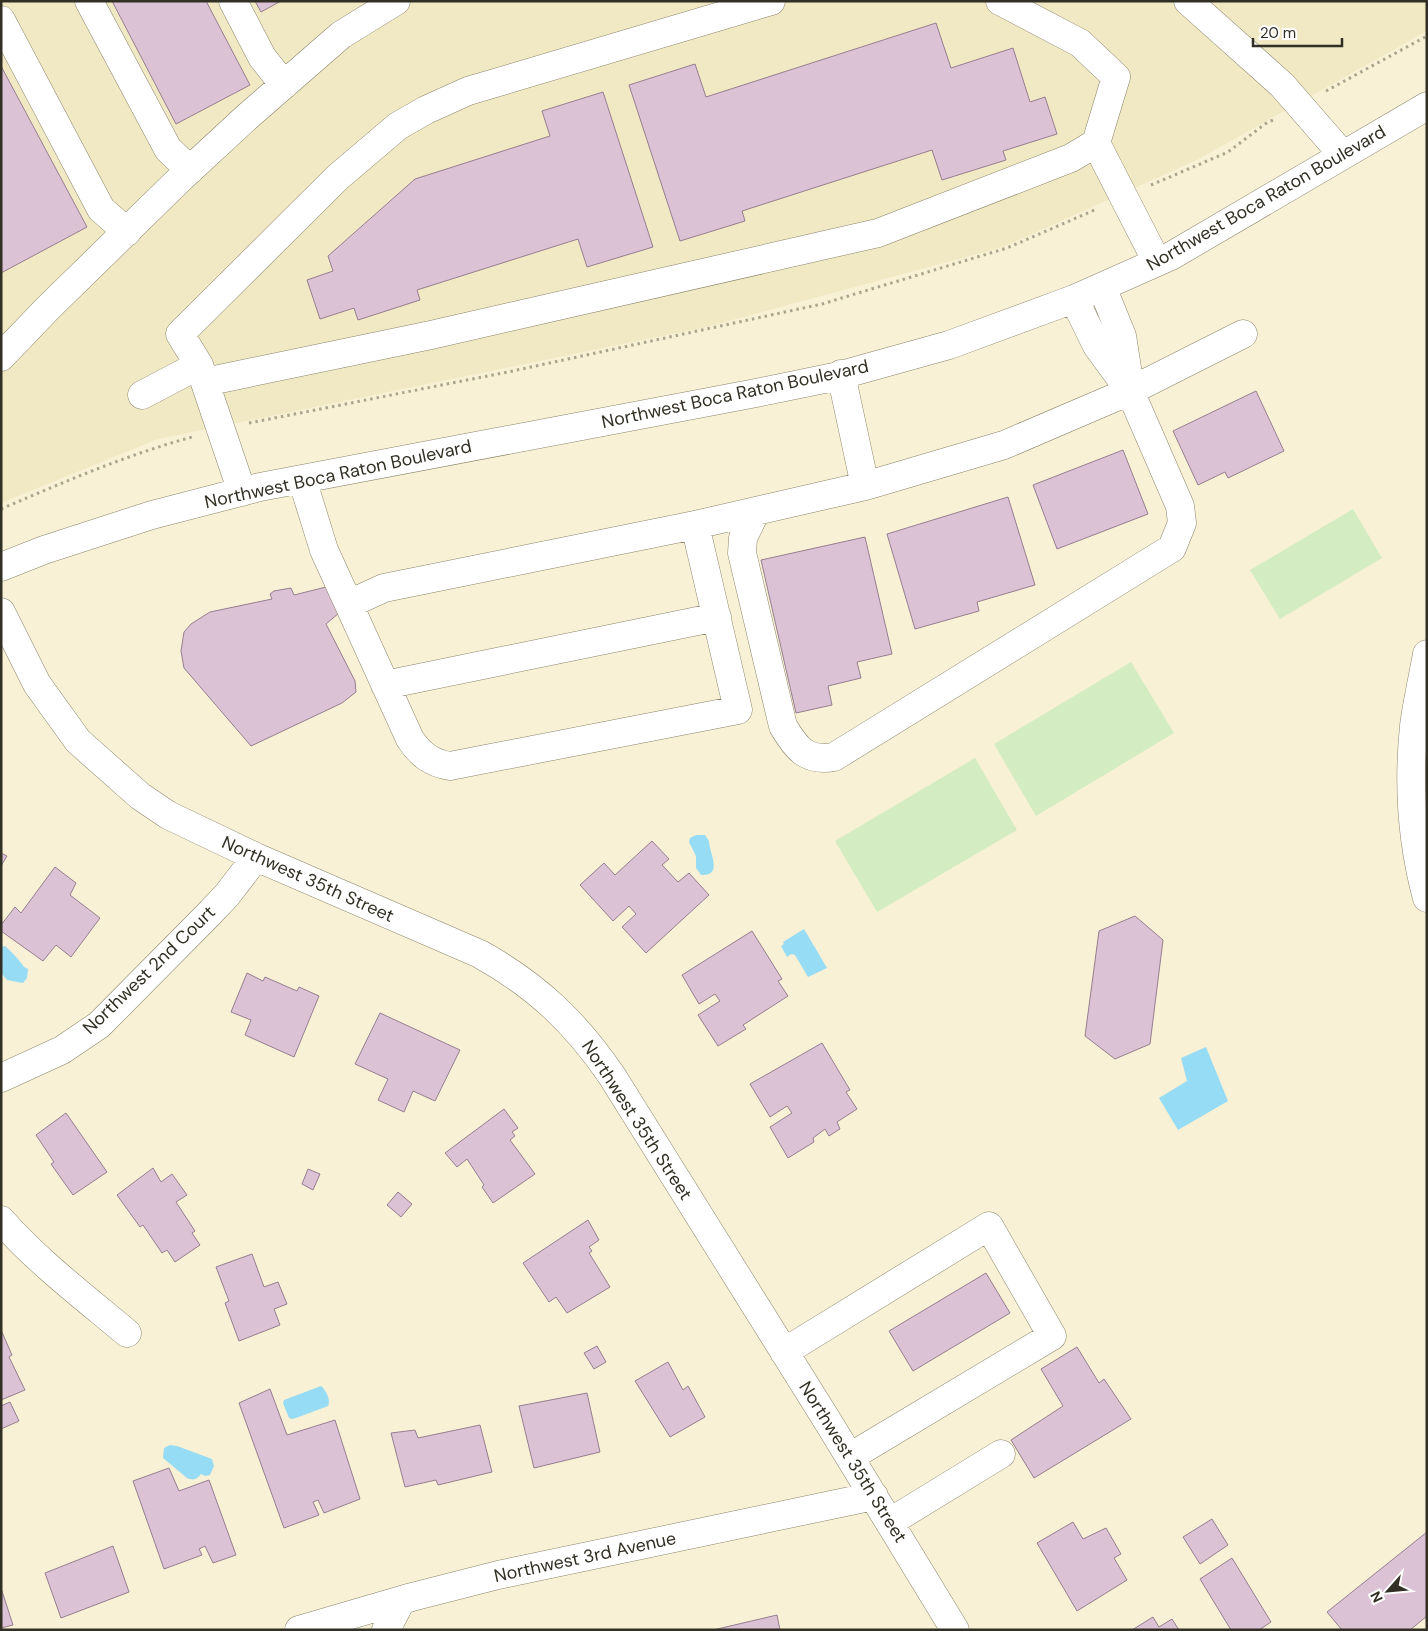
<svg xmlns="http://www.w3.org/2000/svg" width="1428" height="1631" viewBox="0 0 1428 1631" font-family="'DM Sans',sans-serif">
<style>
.built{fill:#f1e8c4}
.green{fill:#d3ecc2}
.water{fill:#96dcf5}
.building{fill:#dcc2d5;stroke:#957e90}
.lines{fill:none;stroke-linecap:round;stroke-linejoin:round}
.minor-casing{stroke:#8b846b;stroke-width:29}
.path{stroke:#aaa58f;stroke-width:3;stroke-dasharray:2.5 4;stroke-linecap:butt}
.minor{stroke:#fff;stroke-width:28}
.labels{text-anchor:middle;stroke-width:4;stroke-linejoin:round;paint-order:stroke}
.street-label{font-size:18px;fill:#322f24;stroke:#fff}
</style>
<rect width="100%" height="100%" fill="#f8f1d5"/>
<!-- built -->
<path class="built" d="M1 1H1427V31L1197 160 1003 247 706 327 158 439 1 503Z"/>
<!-- green -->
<path class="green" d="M1353 509 1382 558 1280 619 1250 570Z
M1131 662 1174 733 1036 816 994 744Z
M975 758 1017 830 877 912 835 841Z"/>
<!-- water -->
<path class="water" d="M696 835H705L709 841C709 853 724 876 701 875L696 868V856L689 842 690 838Z
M804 929 827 968 808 977 795 955 791 954 787 957 781 946 784 944 783 942Z
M5 946C9 949 23 964 24 967L28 969 27 978 23 983 7 980 1 973V947Z
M1206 1047 1228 1101 1178 1130 1159 1098 1187 1081 1181 1058Z
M321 1386C326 1390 331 1400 328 1406L296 1418 292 1419 289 1418 283 1403 284 1400Z
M170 1445 177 1446 212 1459 214 1466 210 1475 205 1476 201 1474C197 1479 194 1481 187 1478L163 1458 164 1448Z"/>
<!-- building -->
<path class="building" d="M112 1H206L250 85 176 124Z
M255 1H281L261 12Z
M936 23 951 68 1013 48 1030 102 1045 97 1057 134 1003 151 1006 160 942 180 932 150 742 211 745 221 680 241 629 85 695 64 706 97Z
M1 66 87 227 1 273Z
M603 92 653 247 587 267 578 239 417 290 420 300 358 320 354 308 320 319 307 280 333 271 328 256 415 179 550 136 542 111Z
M1256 391 1284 451 1228 478 1225 472 1198 485 1173 431Z
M1123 450 1148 514 1057 549 1033 485Z
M1008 497 1035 585 977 602 979 611 915 629 887 534Z
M865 537 892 654 857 662 861 678 828 686 832 705 796 713 761 560Z
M334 585 339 613 326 624 355 681 356 692 342 703 251 746 184 668 181 651 184 632 191 624 210 612 272 599 270 594 274 591 291 588 294 595Z
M652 841 669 859 662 865 678 882 689 873 709 895 646 953 622 927 636 914 629 906 613 921 580 885 604 863 615 875Z
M1 853 7 856 1 866Z
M55 867 76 883 70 895 100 918 71 957 56 945 43 961 1 931V925L15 907 21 913Z
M1135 916 1163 940 1150 1044 1115 1059 1085 1036 1099 931Z
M752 931 782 979 778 981 788 996 743 1025 746 1029 718 1046 698 1015 720 1001 715 994 699 1004 682 975Z
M247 973 263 981 265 977 297 991 299 987 319 996 294 1057 245 1035 251 1020 231 1012Z
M380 1013 460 1050 435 1101 413 1091 404 1112 378 1100 388 1079 355 1064Z
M822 1043 850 1090 846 1092 857 1109 837 1122 840 1129 829 1136 825 1129 813 1138 814 1142 788 1158 770 1127 792 1113 787 1106 770 1117 750 1084Z
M504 1109 518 1128 512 1132 515 1136 510 1140 535 1174 493 1203 482 1187 484 1185 467 1159 457 1167 445 1153Z
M66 1113 107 1172 73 1195 51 1164 54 1162 36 1135Z
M153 1168 161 1182 172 1174 187 1195 176 1202 195 1231 192 1233 200 1245 175 1262 167 1250 162 1253 143 1225 140 1227 117 1195Z
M308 1169 320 1174 313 1190 302 1184Z
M398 1192 412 1204 401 1217 387 1205Z
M588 1220 599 1240 589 1247 592 1251 589 1253 610 1287 567 1313 556 1297 549 1302 523 1263Z
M252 1254 264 1287 278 1282 287 1304 274 1309 280 1325 239 1341 225 1303 229 1301 216 1267Z
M986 1273 1010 1313 913 1371 889 1331Z
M1 1330 12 1355 9 1357 25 1390 1 1400Z
M597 1346 606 1362 594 1369 584 1353Z
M1077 1347 1099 1383 1104 1379 1131 1419 1034 1478 1011 1440 1063 1406 1041 1369Z
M668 1362 683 1390 688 1386 705 1417 670 1437 635 1381Z
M270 1389 287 1435 335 1420 360 1499 324 1513 318 1500 313 1502 319 1515 284 1528 239 1403Z
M587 1393 600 1452 534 1468 519 1406Z
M10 1402 19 1421 1 1429V1406Z
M480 1425 492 1472 438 1485 436 1480 405 1487 391 1433 415 1430 418 1438Z
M169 1468 179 1491 209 1480 236 1555 213 1563 205 1546 199 1549 202 1555 164 1569 133 1481Z
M1212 1519 1228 1545 1200 1564 1183 1537Z
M1073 1522 1083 1539 1106 1528 1121 1554 1114 1558 1127 1580 1077 1611 1037 1543Z
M1427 1532V1616L1410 1630H1342L1327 1612Z
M113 1546 129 1592 61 1618 45 1573Z
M1232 1558 1271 1622 1259 1630H1231L1200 1579Z
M1 1588 13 1625 1 1628Z
M777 1615 780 1630H713Z
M1153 1617 1159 1627 1172 1619 1179 1630H1132Z"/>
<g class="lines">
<!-- minor casing -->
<g class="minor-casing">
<path id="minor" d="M89 1 168 149 190 170
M233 1 262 57 284 85
M1000 1 1080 43 1116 77 1096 143 1157 262
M1188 1 1282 85 1343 155
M1 20 101 209 127 232
M1102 287 1122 336 1130 387
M1 357 47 309 182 177 248 116 341 35 396 1
M841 374 865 486
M205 382 431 335 878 233 1071 158 1096 143
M142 395 199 365
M302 479 324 550 410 739C420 754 431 763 450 766L738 710 695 525 384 588 349 604
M242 492 199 365 180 334 338 177 398 126 426 110 468 91 771 1
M756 511 743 538 742 553 783 726C796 748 806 762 834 757L1172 548 1182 523 1180 506 1130 391 1097 346 1074 299
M695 525 865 486 1004 445 1130 391 1243 334
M1 567 44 550 152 515 260 487 756 393 834 377 949 345 1074 299 1171 256 1427 106
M1 612 37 684 78 741 140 796 168 815 256 857 480 954C537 986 575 1022 612 1076L830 1425 955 1630
M1427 654C1423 677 1417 702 1414 726 1408 783 1412 843 1427 898
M385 685 717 617
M1 1078 62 1050 99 1025 207 916 227 895 256 857
M1 1220C38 1262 84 1297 127 1333
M784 1352 989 1226 1052 1336 850 1457
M890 1522 1001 1454
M299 1630 412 1597 498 1575 874 1496
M386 1630 401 1601"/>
</g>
<!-- path -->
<path class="path" d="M1326 91 1427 36
M1151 185 1228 152 1265 124 1275 119
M249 423 508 372 822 304 1007 248 1097 209
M1 509C64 482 126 455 192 437"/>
<!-- minor -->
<use href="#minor" class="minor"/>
</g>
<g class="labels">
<!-- street labels -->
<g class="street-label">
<text transform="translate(1266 198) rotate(-30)" y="6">Northwest Boca Raton Boulevard</text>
<text transform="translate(735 394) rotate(-12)" y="6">Northwest Boca Raton Boulevard</text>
<text transform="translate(338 474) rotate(-12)" y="6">Northwest Boca Raton Boulevard</text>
<text transform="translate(308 879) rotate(24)" y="6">Northwest 35th Street</text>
<text transform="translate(149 970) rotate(-44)" y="6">Northwest 2nd Court</text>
<text transform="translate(637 1120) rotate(57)" y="6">Northwest 35th Street</text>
<text transform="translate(853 1462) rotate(58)" y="6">Northwest 35th Street</text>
<text transform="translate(585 1557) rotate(-12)" y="6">Northwest 3rd Avenue</text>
</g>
</g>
<!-- border -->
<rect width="1428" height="1631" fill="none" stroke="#322f24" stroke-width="5"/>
<!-- north arrow -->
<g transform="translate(1388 1591) rotate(243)" stroke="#ffffff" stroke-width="4" paint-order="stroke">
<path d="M0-4L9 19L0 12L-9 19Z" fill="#322f24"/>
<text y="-8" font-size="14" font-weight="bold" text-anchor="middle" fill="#322f24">N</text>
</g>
<!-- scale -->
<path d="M1253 38v8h89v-8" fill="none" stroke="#322f24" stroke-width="2.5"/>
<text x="1260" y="38" font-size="15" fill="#322f24" stroke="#ffffff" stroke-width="4" paint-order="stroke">20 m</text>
</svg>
